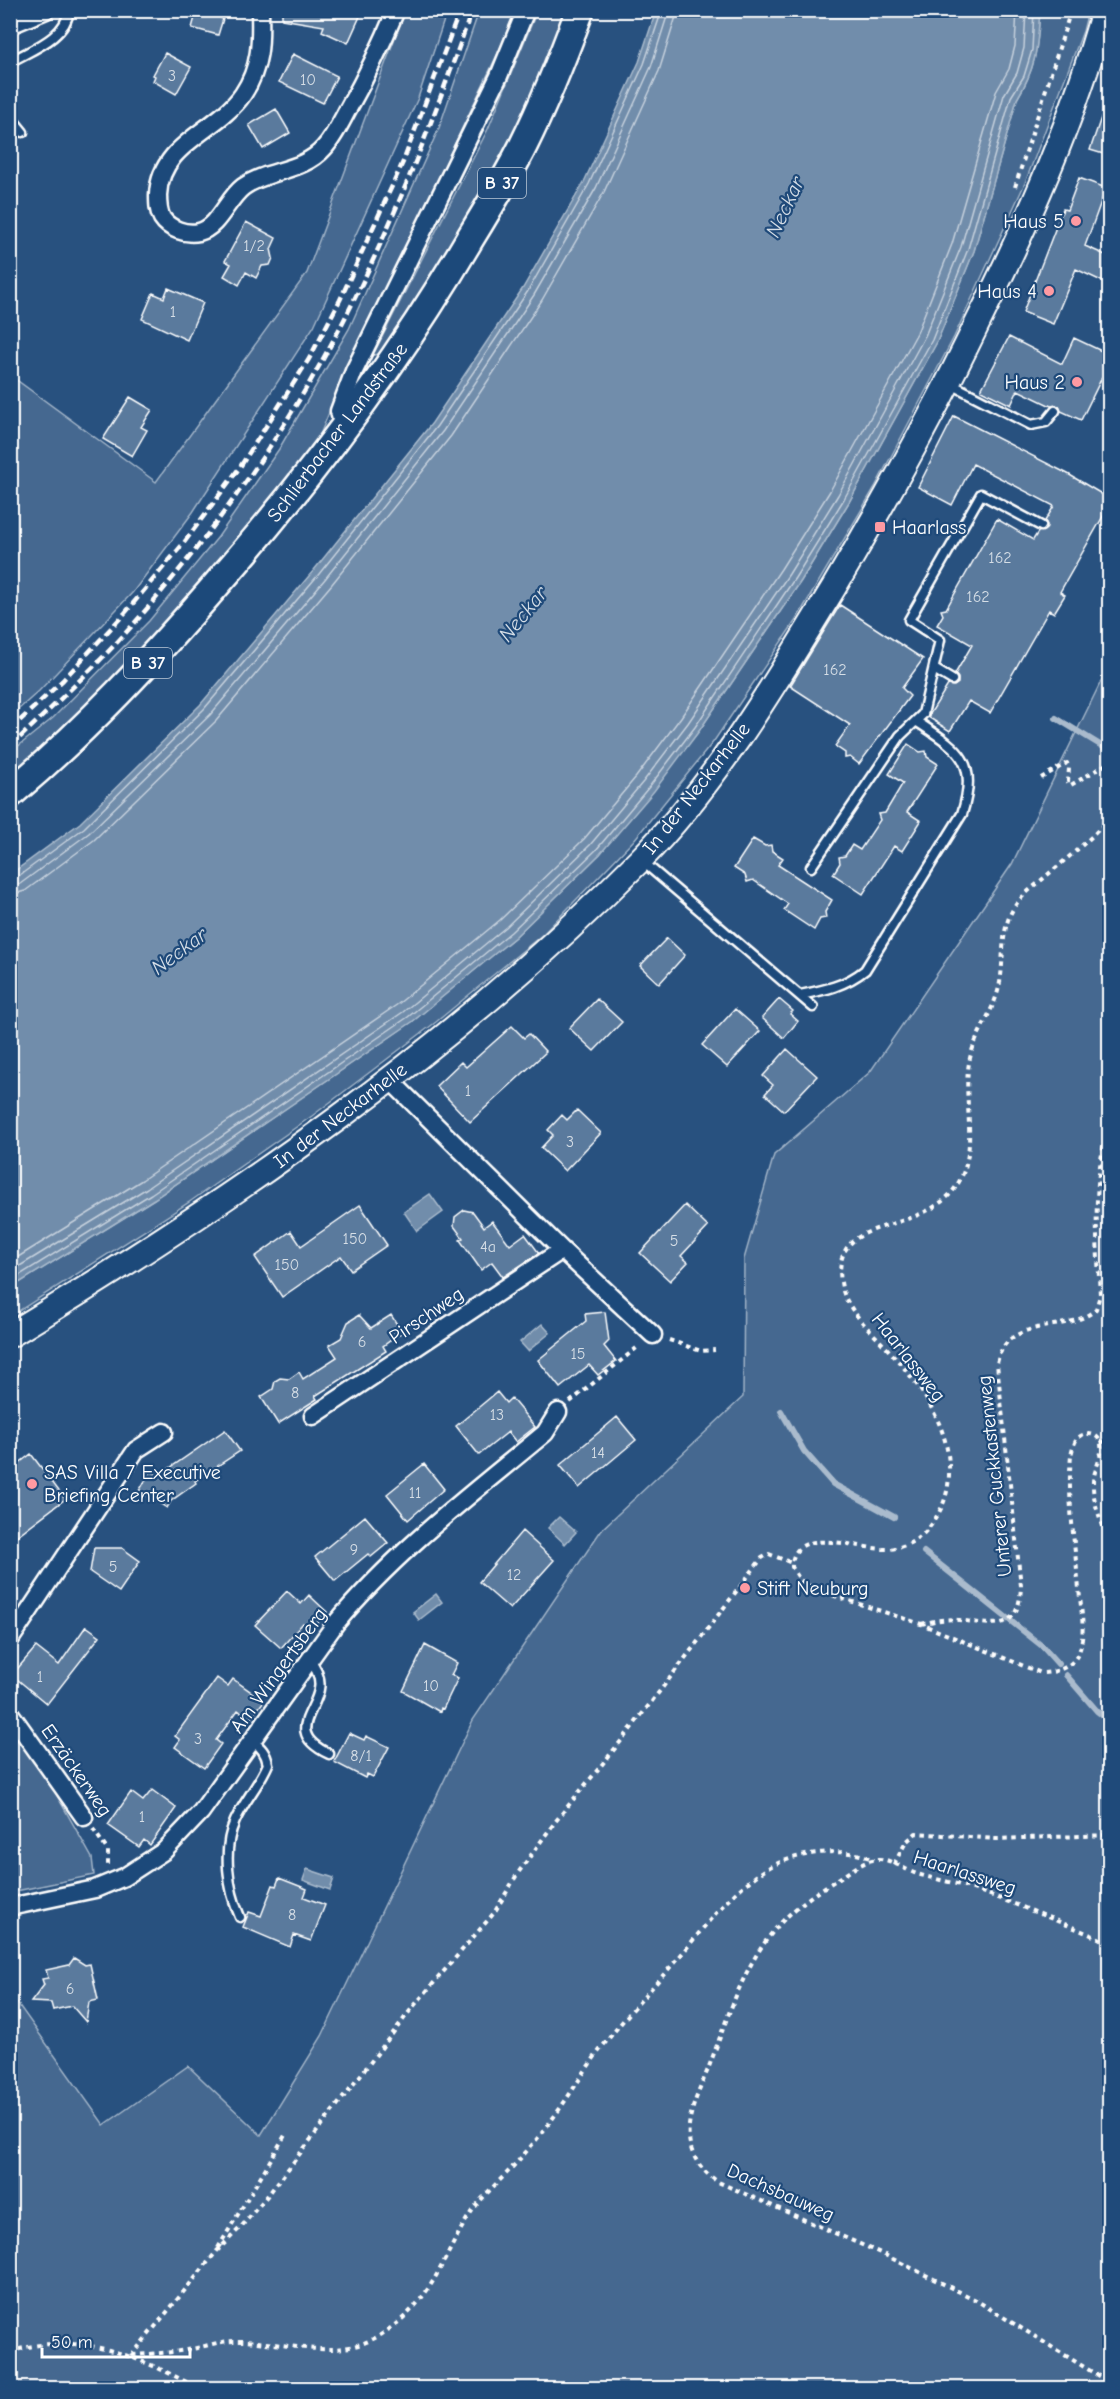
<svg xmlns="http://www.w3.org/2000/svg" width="1120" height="2399" viewBox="0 0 1120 2399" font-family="'Comic Neue',sans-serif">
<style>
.green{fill:#446890;stroke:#a2b4c8;stroke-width:1.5}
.water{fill:#718dab;stroke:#aabbcd;stroke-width:1.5}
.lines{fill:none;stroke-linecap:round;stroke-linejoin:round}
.shore{stroke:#c6d1dd;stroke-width:1.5}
.stream{stroke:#aabbcd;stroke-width:6}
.building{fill:#5a7a9d;stroke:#fff;stroke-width:1.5}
.service-casing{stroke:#fff;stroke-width:13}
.minor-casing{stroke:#fff;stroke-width:21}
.secondary-casing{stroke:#fff;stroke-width:28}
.primary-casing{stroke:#fff;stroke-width:32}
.path{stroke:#fff;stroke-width:4;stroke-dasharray:4.5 4.5;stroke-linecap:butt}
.service{stroke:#1f4a7a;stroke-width:8}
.minor{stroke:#1f4a7a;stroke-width:16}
.secondary{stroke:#1f4a7a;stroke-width:24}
.primary{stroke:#1f4a7a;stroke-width:27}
.rail{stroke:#fff;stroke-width:4.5;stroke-dasharray:9 4.5;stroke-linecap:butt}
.poi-dot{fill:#ff9aa2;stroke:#1f4a7a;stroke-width:2}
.labels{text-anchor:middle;stroke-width:4.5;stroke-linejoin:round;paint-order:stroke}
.number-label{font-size:16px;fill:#d6dee6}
.shield{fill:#1f4a7a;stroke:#bcc9d7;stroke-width:1.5}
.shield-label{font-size:18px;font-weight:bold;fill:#fff}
.poi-label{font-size:20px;fill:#fff;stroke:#1f4a7a;text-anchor:end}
.street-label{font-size:20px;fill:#fff;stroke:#1f4a7a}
.water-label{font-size:21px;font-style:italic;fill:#d4dde6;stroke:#1f4a7a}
</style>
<rect width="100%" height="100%" fill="#28517f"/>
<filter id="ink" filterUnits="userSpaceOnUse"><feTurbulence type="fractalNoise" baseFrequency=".0167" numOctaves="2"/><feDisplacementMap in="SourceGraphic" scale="12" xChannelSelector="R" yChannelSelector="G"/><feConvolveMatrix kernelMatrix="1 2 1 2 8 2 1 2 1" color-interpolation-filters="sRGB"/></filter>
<g filter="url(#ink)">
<!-- green -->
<path class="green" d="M405 11H447L418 98 314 326 193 512 133 592 39 691 11 716V376L156 482 307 273Z
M479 11H515L498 53 344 376 317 442 278 495 97 701 11 780V752L53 718 149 621 218 537 279 449 349 329 439 128Z
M537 11H564L525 116 468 223 381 354 373 355 488 129Z
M1040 11H1088L1083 31 1025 183 954 337 875 487 796 620 714 741 634 840 543 934 436 1022 312 1116 188 1203 11 1316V1288L154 1199 412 1022 515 937 600 854 699 731 801 581 849 502 937 342 974 251 1017 99C1037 66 1037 48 1040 11Z
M1109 665V2388H11V1994L104 2125 188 2066 261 2135 322 2036 473 1720 602 1529 743 1397 744 1259 774 1155 870 1072 1012 864Z
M23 1735 92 1858 94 1875 11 1892V1743Z"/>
<!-- water -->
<path class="water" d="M656 11H1040C1037 48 1037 66 1017 99L974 251 937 342 849 502 801 581 699 731 654 791 600 854 515 937 412 1022 154 1199 11 1288V874L80 823 200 705 314 570 432 423 523 288 584 182 639 62Z
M430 1194 443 1212 417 1231 404 1212Z
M542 1324 550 1333 528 1351 520 1342Z
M559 1517 576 1532 565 1544 548 1528Z
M436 1594 442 1602 419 1620 413 1612Z
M307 1869 334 1878 330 1890 303 1880Z"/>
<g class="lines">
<!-- shore -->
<path class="shore" d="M10 879 16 878 84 828 204 709 319 574 437 426 528 291 589 184 644 64 662 10
M10 886 20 884 89 833 210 715 325 579 443 431 534 295 596 188 651 67 669 10
M10 895 25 891 94 840 216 721 332 584 451 436 542 300 604 192 659 71 678 10
M10 1262 142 1180 398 1004 500 920 584 839 636 777 681 717 781 569 830 491 917 333 952 244 996 92 1009 69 1015 46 1017 10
M10 1272 147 1188 403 1012 506 927 590 845 643 782 688 723 789 574 838 495 925 336 961 247 1004 95 1017 73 1024 48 1026 10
M10 1281 151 1194 408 1017 511 932 596 850 649 787 695 727 795 578 844 499 932 340 968 249 1011 97 1024 76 1032 50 1034 10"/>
<!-- stream -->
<path class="stream" d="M1056 718 1110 751
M781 1411 804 1451 833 1484 894 1517
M924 1552 1042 1646 1058 1664
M1066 1675 1097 1711 1110 1721"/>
</g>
<!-- building -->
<path class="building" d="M197 10H205L223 19 218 35 192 28Z
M282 10H353L361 14 348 43 322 31 324 26 282 19Z
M165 53 191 67 176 94 153 81 155 76 153 75Z
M293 54 337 76 323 103 279 82Z
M1107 100 1110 101V156L1090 150Z
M276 109 290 133 263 149 249 125Z
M1079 178 1106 188 1085 246 1110 257V285L1076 269 1053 324 1023 312 1063 209 1067 210Z
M246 222 276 238 271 249 273 258 270 265 262 266 256 278 246 272 239 285 224 276 231 264 225 261Z
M168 288 203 303 187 340 142 319 153 293 164 298Z
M1009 337 1062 364 1074 338 1110 355V361L1081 420 1061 411 1059 406H1051L1018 390 1011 405 981 390Z
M130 397 152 410 141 427 147 430 132 456 103 439Z
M954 416 1068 474 1110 499V504L1060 592 1065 595 1054 613 1049 610 990 713 969 701 950 731 928 717 948 685 954 686 958 683V678L955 674 972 645 937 625 943 615 941 610 946 609 997 519 1033 540 1038 532 1046 529 1047 525 1045 521 1054 506 973 464 952 505 918 487Z
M840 605 923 659 902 688 910 696 859 764 850 757 845 758V753L835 746 850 725 790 686Z
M908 744 920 752 926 751 927 757 938 764 907 812 921 821 902 851 894 846 863 894 833 874 840 863 839 857 845 856 852 845 860 850 880 820 878 814 885 813 903 783 889 774Z
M753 839 765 846 771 845 772 851 783 858 778 865 832 900 825 912 826 918 820 919 814 930 784 910 788 904 753 880 747 882 745 875 734 868Z
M667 938 685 955 659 984 640 966Z
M597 999 622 1022 594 1051 569 1028Z
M779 999 793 1011 790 1014 798 1021 784 1038 762 1018Z
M735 1009 760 1031 727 1067 702 1045Z
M512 1026 524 1038 529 1034 546 1052 470 1122 436 1086 461 1062 466 1067Z
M787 1049 817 1076 784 1111 765 1094 773 1085 763 1076Z
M577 1110 601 1133 565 1171 541 1148 553 1135 548 1130 562 1115 567 1120Z
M360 1205 387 1245 351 1270 341 1256 282 1297 255 1257 291 1231 301 1246Z
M685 1205 708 1227 681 1256 688 1262 670 1281 640 1253Z
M464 1210 473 1212 484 1227 492 1221 510 1245 525 1234 539 1253 503 1277 492 1262 481 1270 460 1240 463 1238 454 1226 455 1217Z
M605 1312 609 1341 604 1346 616 1361 598 1375 589 1365 560 1388 538 1360 586 1321 585 1314Z
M359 1315 371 1328 391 1315 402 1332 383 1346 386 1351 315 1396 317 1399 278 1424 261 1397 273 1389 275 1381 280 1378 289 1379 299 1372 303 1379 337 1357 329 1345 341 1338 348 1322Z
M497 1392 506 1403 511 1398 535 1427 516 1442 508 1432 479 1455 456 1426Z
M617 1417 636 1440 579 1488 560 1465Z
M225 1430 240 1451 195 1481 196 1483 171 1501 167 1508 139 1491 151 1471 158 1476Z
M31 1454 65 1499 10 1541V1470Z
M424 1464 444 1489 408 1520 387 1494Z
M365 1516 388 1543 371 1557 368 1554 335 1581 315 1557Z
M522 1531 554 1560 510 1609 479 1582Z
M94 1548H122L140 1561 119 1592 90 1572Z
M287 1591 301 1604 309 1595 327 1612 311 1630 303 1623 281 1648 255 1625Z
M86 1626 100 1636 47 1704 12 1675 36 1647 59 1665Z
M425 1645 457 1663 451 1675 458 1678 443 1709 441 1708 440 1712 403 1691Z
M217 1678 228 1686 233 1679 264 1701 250 1719 238 1710 216 1740 221 1744 204 1768 175 1747 180 1740 175 1736Z
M349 1733 364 1740 366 1736 389 1747 373 1777 367 1774 365 1778 334 1762Z
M152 1790 176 1808 150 1845 144 1840 139 1847 108 1825 131 1792 143 1801Z
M279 1878 307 1889 304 1897 325 1905 311 1941 294 1935 290 1947 243 1927 249 1912 261 1916 273 1885 276 1886Z
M74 1958 85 1965 90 1964 98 2000 89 2002 86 2022 72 2006 53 2010 51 2003 31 2002 44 1985 42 1979 48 1978 46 1970 69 1965Z"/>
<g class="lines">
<!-- service casing -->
<g class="service-casing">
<path id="service" d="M10 62C32 49 66 38 69 10
M10 116 23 132
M949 383 1031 425 1046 422 1055 411
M934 669 952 680
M642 861 813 1007
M811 867 900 736 923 714 940 640 909 620 981 494 1041 526
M800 995C825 990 845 986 865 970L962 814C979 759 958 749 916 721
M309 1660C346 1701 269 1725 329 1754
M240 1917C228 1890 222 1849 235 1821 244 1801 259 1785 268 1764 266 1753 261 1747 252 1741"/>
</g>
<!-- minor casing -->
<g class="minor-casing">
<path id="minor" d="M260 10C261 41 261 67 243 94 218 131 160 143 158 195 158 203 158 211 162 218 169 229 186 235 199 232 219 227 227 199 243 187 268 169 303 172 324 148 334 137 341 122 348 109 366 77 382 44 396 10
M10 25 46 10
M343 428 339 411 354 371 499 76 526 10
M562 1250 653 1335
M313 1416 562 1250 390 1080
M10 1640 136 1450 164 1432
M10 1713 84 1817
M10 1907 95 1889 124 1877 164 1851 201 1812 336 1623C397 1550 473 1493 545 1433L558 1412"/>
</g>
<!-- secondary casing -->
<g class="secondary-casing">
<path id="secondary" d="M10 1335C235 1199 454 1048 639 861 717 782 776 682 834 587 885 501 934 413 978 322 1028 222 1074 119 1104 10"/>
</g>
<!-- primary casing -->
<g class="primary-casing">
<path id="primary" d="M10 794C86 730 152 659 217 584 311 477 397 363 469 240 488 209 507 178 523 146 545 102 563 56 580 10"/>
</g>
<!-- path -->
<path class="path" d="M1015 187 1071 10
M1041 778 1067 763 1069 768 1068 782 1071 785 1110 762
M1110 817C1091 840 1067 858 1045 877 1035 886 1023 894 1015 906 998 931 1006 963 998 991 991 1016 973 1038 969 1063 962 1102 980 1150 957 1185 947 1202 926 1213 907 1219 873 1231 834 1234 841 1282 844 1306 864 1324 880 1341 918 1381 959 1433 947 1491 945 1501 941 1510 935 1519 925 1536 909 1547 889 1549 862 1551 792 1522 792 1567L800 1580 816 1590 921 1624 1041 1673C1056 1673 1073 1667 1079 1652 1086 1633 1081 1609 1079 1589 1075 1548 1067 1497 1071 1456 1072 1451 1074 1443 1077 1439 1083 1432 1096 1432 1100 1441 1105 1453 1094 1469 1093 1481 1092 1503 1102 1523 1110 1542
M669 1340 701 1351 715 1350
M570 1402 639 1346
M1101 1443 1110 1438
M921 1624C934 1621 946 1618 959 1620 995 1625 1019 1633 1021 1586L997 1364C1006 1313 1068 1336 1096 1309L1100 1295C1097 1238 1091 1179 1110 1124
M93 1829 108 1851V1865
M894 1864 906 1842 916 1833 996 1839 1110 1835
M1110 1943C1063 1923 1017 1904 970 1888 952 1882 934 1879 917 1874 905 1870 891 1859 879 1859 866 1859 849 1872 838 1879 755 1927 742 1979 710 2064 702 2086 686 2114 689 2138 691 2157 702 2171 718 2182L885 2255 974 2299 1110 2383
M218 2248 287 2132
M10 2352C78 2329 139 2357 198 2388
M132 2355C150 2354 168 2353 186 2350 202 2348 217 2341 234 2341 284 2340 335 2364 382 2334 433 2301 440 2262 470 2214 480 2199 493 2187 506 2174 521 2158 537 2140 550 2122 570 2096 586 2067 606 2042 629 2012 655 1985 680 1956 706 1925 730 1892 765 1870 791 1853 845 1845 874 1860
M131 2356 217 2251 241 2227 268 2195 413 2007 494 1913 518 1873 555 1822 626 1735 762 1558 769 1554 792 1563"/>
<!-- service -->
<use href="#service" class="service"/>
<!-- minor -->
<use href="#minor" class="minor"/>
<!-- secondary -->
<use href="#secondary" class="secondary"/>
<!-- primary -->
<use href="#primary" class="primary"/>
<!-- rail -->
<path class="rail" d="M10 730 63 680 125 613 183 544 240 467 309 359 340 300 403 162 460 10
M10 747C54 705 99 664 138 619 221 524 296 417 352 304 399 209 437 110 472 10"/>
</g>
</g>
<!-- markers -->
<g class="poi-dot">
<circle cx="1076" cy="221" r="6"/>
<circle cx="1049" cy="291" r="6"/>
<circle cx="1077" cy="382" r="6"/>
<rect x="874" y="521" width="12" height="12" rx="3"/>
<circle cx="32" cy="1484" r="6"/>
<circle cx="745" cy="1588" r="6"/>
</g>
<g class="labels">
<!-- number labels -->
<g class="number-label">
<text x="172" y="81">3</text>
<text x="308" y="85">10</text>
<text x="254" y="251">1/2</text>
<text x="173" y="317">1</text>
<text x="1000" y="563">162</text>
<text x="978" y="602">162</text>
<text x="835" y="675">162</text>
<text x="468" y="1096">1</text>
<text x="570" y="1147">3</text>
<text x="355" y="1244">150</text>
<text x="674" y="1246">5</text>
<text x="488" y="1252">4a</text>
<text x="287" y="1270">150</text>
<text x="362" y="1347">6</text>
<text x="578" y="1359">15</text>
<text x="295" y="1398">8</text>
<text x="497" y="1420">13</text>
<text x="598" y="1458">14</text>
<text x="415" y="1498">11</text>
<text x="354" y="1555">9</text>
<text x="113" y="1572">5</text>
<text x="514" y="1580">12</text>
<text x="40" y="1682">1</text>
<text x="431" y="1691">10</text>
<text x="198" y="1744">3</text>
<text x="361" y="1761">8/1</text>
<text x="142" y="1822">1</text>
<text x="292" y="1920">8</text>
<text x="70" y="1994">6</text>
</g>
<!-- shield labels -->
<g class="shield">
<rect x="478" y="168" width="48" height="30" rx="4.5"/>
<rect x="124" y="648" width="48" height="30" rx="4.5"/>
</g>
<g class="shield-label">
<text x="502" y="189">B 37</text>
<text x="148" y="669">B 37</text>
</g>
<!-- poi labels -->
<g class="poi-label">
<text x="1064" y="228">Haus 5</text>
<text x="1037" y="298">Haus 4</text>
<text x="1065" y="389">Haus 2</text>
<text x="892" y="534" text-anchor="start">Haarlass</text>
<text x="44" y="1479" text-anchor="start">SAS Villa 7 Executive<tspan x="44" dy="23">Briefing Center</tspan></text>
<text x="757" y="1595" text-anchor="start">Stift Neuburg</text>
</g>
<!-- street labels -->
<g class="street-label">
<text transform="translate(337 432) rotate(-53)" y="7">Schlierbacher Landstraße</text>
<text transform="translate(696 788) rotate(-52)" y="7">In der Neckarhelle</text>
<text transform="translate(340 1115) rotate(-37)" y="7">In der Neckarhelle</text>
<text transform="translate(426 1315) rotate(-34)" y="7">Pirschweg</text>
<text transform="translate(909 1357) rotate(52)" y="7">Haarlassweg</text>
<text transform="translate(994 1476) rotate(-96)" y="7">Unterer Guckkastenweg</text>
<text transform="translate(278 1670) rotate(-54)" y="7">Am Wingertsberg</text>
<text transform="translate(77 1770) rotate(55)" y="7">Erzäckerweg</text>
<text transform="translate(965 1872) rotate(18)" y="7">Haarlassweg</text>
<text transform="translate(781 2192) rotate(24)" y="7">Dachsbauweg</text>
</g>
<!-- water labels -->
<g class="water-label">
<text transform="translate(785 207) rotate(-65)" y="7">Neckar</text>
<text transform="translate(523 614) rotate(-51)" y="7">Neckar</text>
<text transform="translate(179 951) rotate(-37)" y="7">Neckar</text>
</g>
</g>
<!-- margin -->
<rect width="1120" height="2399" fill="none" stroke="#1f4a7a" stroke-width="36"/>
<rect x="18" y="18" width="1084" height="2363" fill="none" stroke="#fff" stroke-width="2" filter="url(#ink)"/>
<!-- scale -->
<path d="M42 2348v9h148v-9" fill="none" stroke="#ffffff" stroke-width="3"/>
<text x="51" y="2348" font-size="18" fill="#ffffff" stroke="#1f4a7a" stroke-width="4.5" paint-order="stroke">50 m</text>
</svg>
